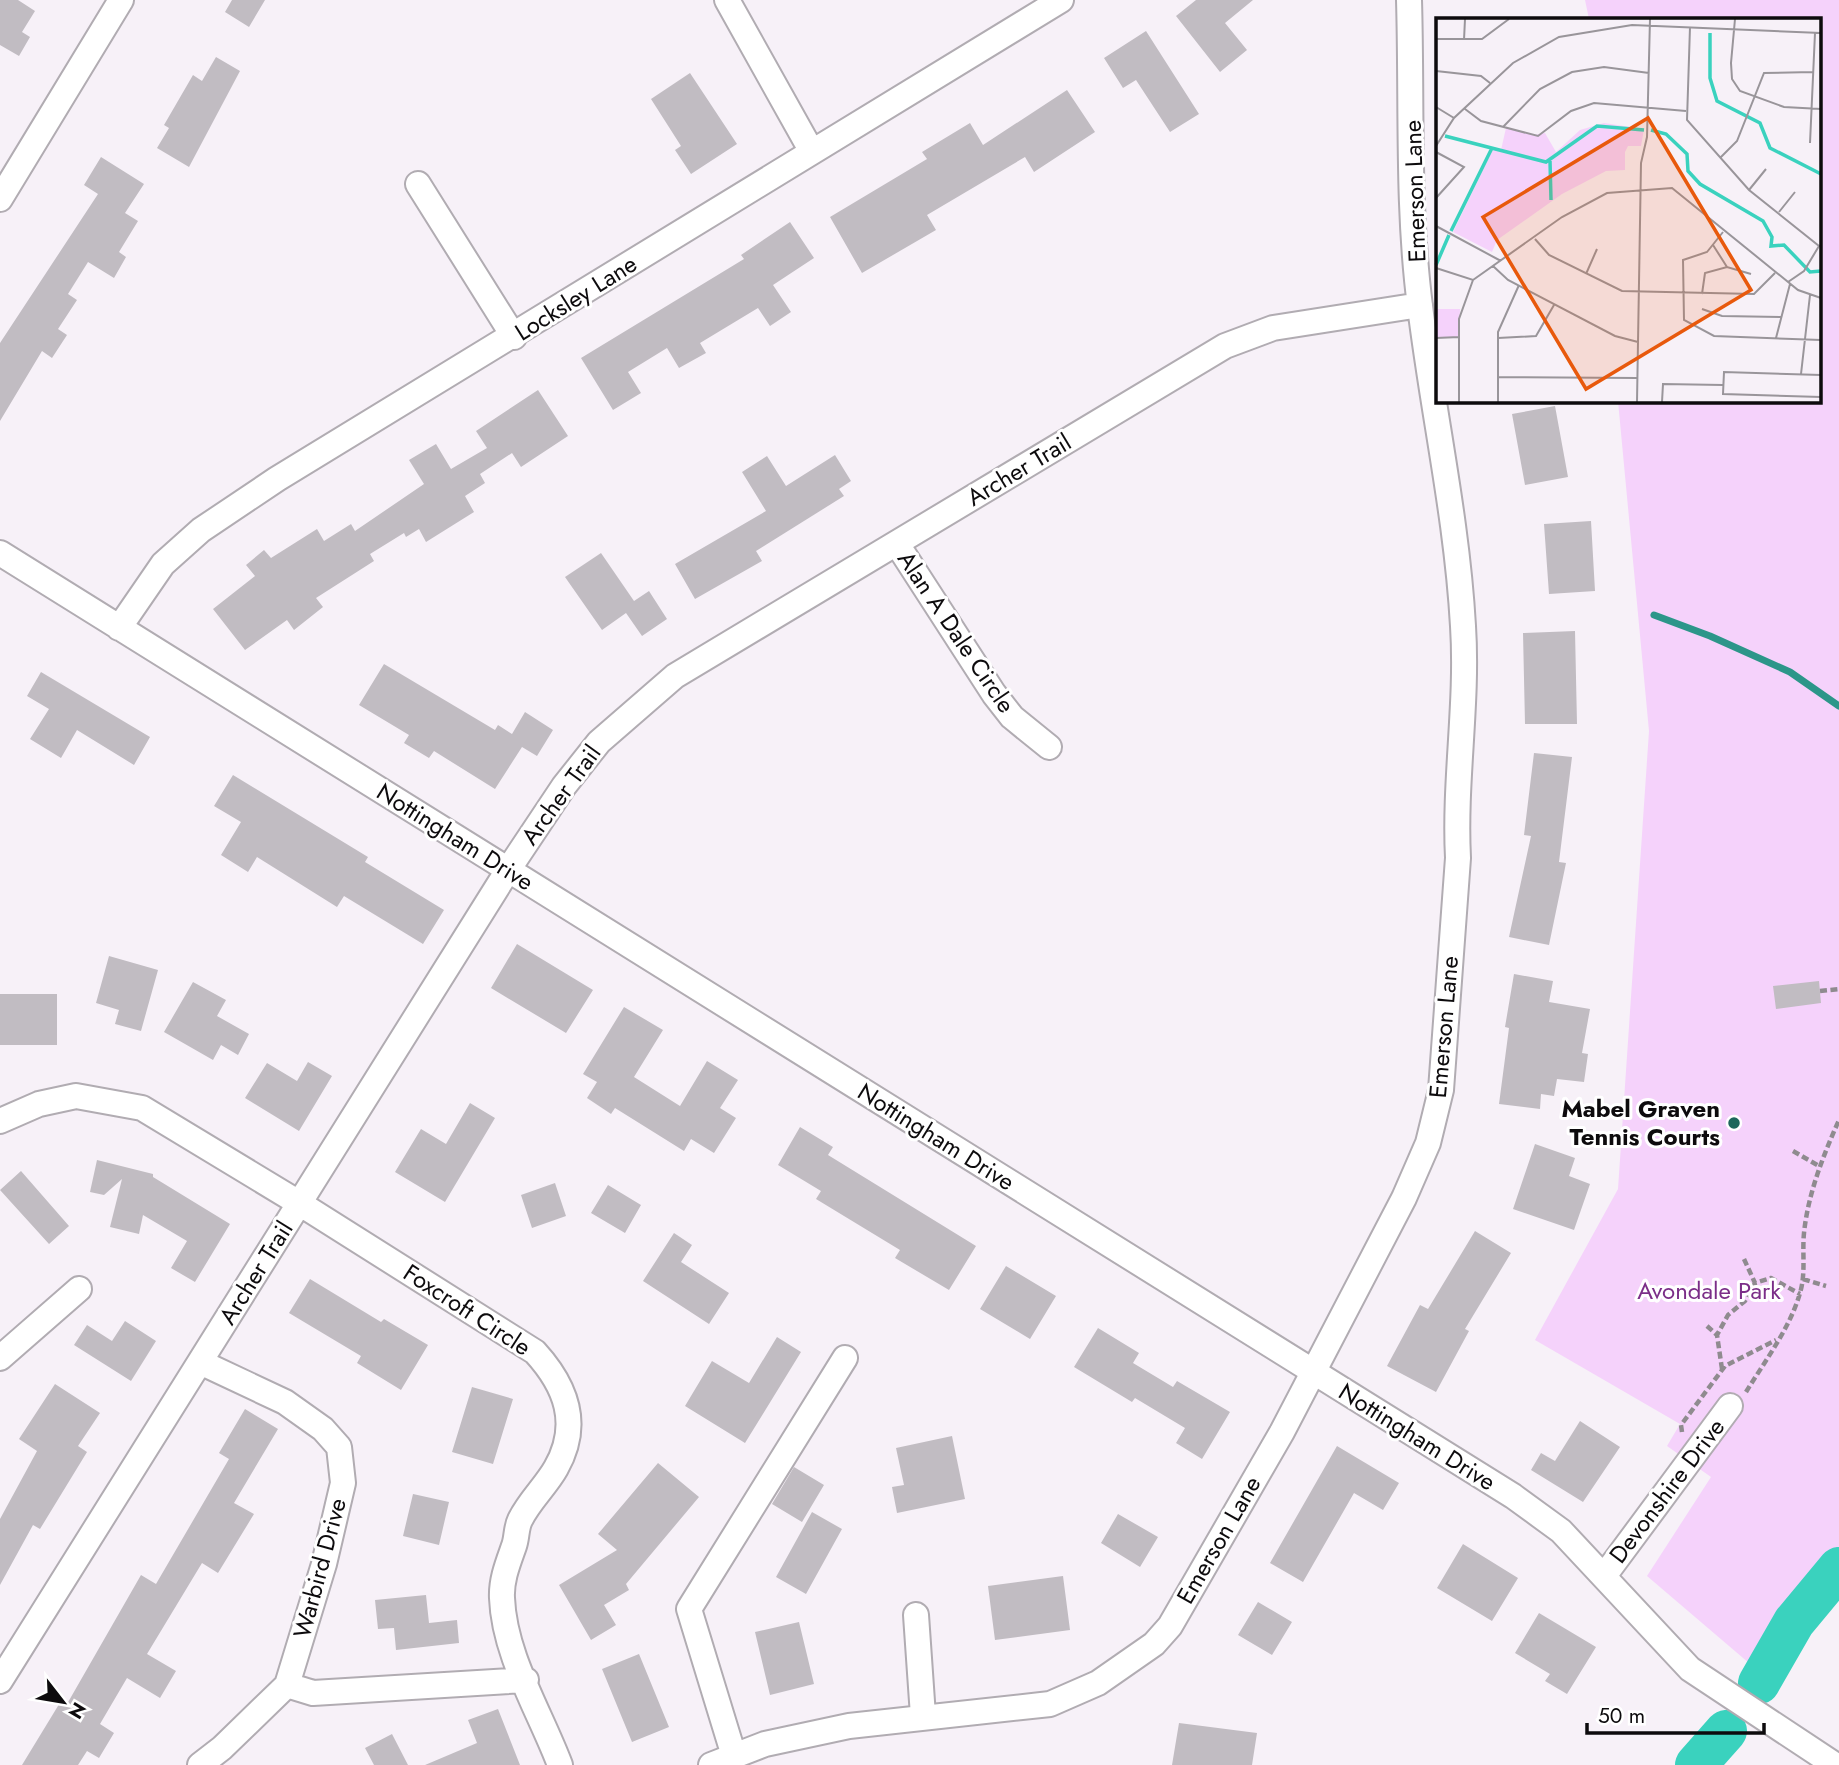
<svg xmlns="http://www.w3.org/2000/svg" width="1839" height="1765" viewBox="0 0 1839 1765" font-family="Jost,sans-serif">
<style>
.green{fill:#f5d2fb}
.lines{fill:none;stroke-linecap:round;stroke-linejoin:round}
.stream{stroke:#2c9689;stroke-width:7}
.river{stroke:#3ad2be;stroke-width:42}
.building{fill:#c1bcc2}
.minor-casing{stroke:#b1acb2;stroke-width:28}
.path{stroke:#8f8b8f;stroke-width:4.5;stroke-dasharray:7 3.5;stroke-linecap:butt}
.minor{stroke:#fff;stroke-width:24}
.poi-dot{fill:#1d665b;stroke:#fff;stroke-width:2.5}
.labels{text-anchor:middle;stroke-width:6;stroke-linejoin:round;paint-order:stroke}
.street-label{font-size:24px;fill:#0d0b0d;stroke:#fff}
.poi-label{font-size:24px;font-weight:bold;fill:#0d0b0d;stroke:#fff;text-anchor:end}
.park-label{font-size:24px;fill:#7b2e88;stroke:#fff}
.inset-river{fill:none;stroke:#3ad2be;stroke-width:3.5}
.inset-road{fill:none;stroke:#99959a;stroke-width:2}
.view{fill:#e8590c;fill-opacity:0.15;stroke:#e8590c;stroke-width:3.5}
.inset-edge{fill:none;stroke:#0d0b0d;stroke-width:3.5}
</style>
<rect width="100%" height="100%" fill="#f7f1f8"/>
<!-- green -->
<path class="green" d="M1585 0H1839V1596L1770 1681 1647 1576 1711 1477 1667 1446 1680 1424 1535 1340 1618 1189 1649 731 1618 401H1820V19H1589Z"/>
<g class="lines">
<!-- stream -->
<path class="stream" d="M1654 615 1710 636 1790 672 1839 706"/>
<!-- river -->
<path class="river" d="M1759 1683 1794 1622 1839 1568
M1696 1765 1726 1731"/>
</g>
<!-- building -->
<path class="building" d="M0 0H18L35 11 22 32 30 37 19 56 0 45Z
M232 0H265L249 27 225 12Z
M1196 0H1253L1225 23 1247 50 1220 72 1176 16Z
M1146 31 1199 114 1170 132 1136 80 1123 88 1104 58Z
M216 57 240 71 189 167 157 148 169 128 164 125 193 75 202 81Z
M690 73 737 144 691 174 675 150 681 146 651 99Z
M1067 90 1095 132 1034 172 1025 157 927 215 936 230 862 273 830 217 927 159 922 152 970 123 983 145Z
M101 157 144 184 125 213 138 221 119 252 126 257 114 278 88 262 68 294 77 300 58 329 67 335 52 358 42 351 0 421V343L98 194 84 185Z
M790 222 814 258 773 285 791 312 770 326 758 308 700 343 706 353 679 368 667 348 628 372 641 393 613 410 581 358 744 259 741 255Z
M538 390 568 436 521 467 512 453 480 474 485 483 465 496 474 512 426 542 419 529 406 537 404 533 370 554 374 561 316 598 323 607 294 630 287 620 245 650 213 609 255 576 246 565 264 550 271 558 317 529 324 541 351 524 355 531 424 484 409 460 436 444 451 469 487 448 476 431Z
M1555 406 1568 477 1525 485 1512 414Z
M835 455 851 481 839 489 844 496 756 551 762 561 695 599 675 564 766 511 742 472 767 456 786 486Z
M1591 521 1595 591 1549 594 1544 524Z
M601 553 634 601 649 591 667 619 642 636 626 613 602 630 565 577Z
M1575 631 1577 724H1525L1523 633Z
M384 664 495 730 498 725 512 734 525 712 553 730 537 756 522 747 495 789 434 751 429 758 404 743 409 735 359 705Z
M41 672 150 737 134 765 77 730 61 758 30 739 49 709 27 696Z
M1534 753 1572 757 1559 862 1566 863 1549 945 1509 937 1531 836 1524 835Z
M233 775 368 857 365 862 444 910 423 944 344 896 337 907 257 857 248 872 221 855 241 822 214 806Z
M517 944 593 990 566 1033 491 988Z
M109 956 158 970 141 1031 115 1024 119 1010 96 1003Z
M1514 974 1553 981 1549 1002 1590 1009 1582 1053 1588 1054 1584 1082 1557 1079 1554 1096 1541 1094 1540 1109 1499 1104 1509 1028 1505 1027Z
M1819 981 1821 1003 1776 1009 1773 986Z
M193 982 226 1000 217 1016 249 1034 238 1055 221 1045 213 1060 164 1032Z
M0 994H57V1045H0Z
M624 1007 663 1030 634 1077 680 1106 707 1061 738 1080 720 1108 736 1118 714 1153 691 1139 684 1151 615 1108 611 1114 587 1098 597 1082 583 1074Z
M308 1062 332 1076 299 1131 245 1098 267 1063 297 1081Z
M470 1103 495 1118 445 1202 395 1172 421 1129 446 1144Z
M800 1127 833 1147 828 1155 976 1246 949 1290 895 1258 900 1250 816 1199 821 1191 778 1165Z
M1535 1144 1575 1158 1569 1176 1590 1184 1574 1230 1513 1209Z
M97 1160 153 1174V1177L230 1224 195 1282 171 1268 187 1241 143 1215 139 1234 110 1227 122 1179 104 1195 90 1192Z
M21 1171 69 1226 49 1244 0 1190Z
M555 1183 566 1216 532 1228 521 1195Z
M608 1185 641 1205 625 1233 591 1213Z
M1475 1231 1511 1253 1465 1329 1469 1331 1436 1392 1387 1366 1420 1305 1428 1309Z
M674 1233 692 1245 681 1262 729 1293 709 1324 643 1281Z
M1006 1266 1056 1296 1030 1339 980 1309Z
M310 1279 381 1322 384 1319 428 1345 401 1390 357 1363 361 1356 289 1313Z
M125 1321 156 1341 131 1381 74 1345 87 1325 112 1341Z
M1098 1328 1139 1353 1133 1363 1173 1387 1177 1381 1230 1412 1202 1459 1176 1443 1185 1428 1135 1398 1132 1402 1074 1367Z
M777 1337 801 1352 745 1443 685 1406 712 1361 749 1383Z
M55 1384 100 1413 78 1446 87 1452 40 1529 33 1525 0 1585V1519L37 1451 19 1439Z
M472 1387 513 1399 493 1464 452 1452Z
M245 1409 278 1429 234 1503 254 1514 218 1573 202 1563 147 1654 176 1671 160 1698 127 1678 100 1724 114 1733 99 1758 87 1751 78 1765H22L61 1701 67 1704 141 1575 156 1584 229 1459 219 1453Z
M1580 1421 1620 1447 1583 1502 1531 1470 1541 1453 1555 1461Z
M952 1436 965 1499 897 1513 892 1487 904 1485 896 1448Z
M1337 1446 1399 1483 1383 1510 1354 1493 1303 1582 1270 1563Z
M658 1463 699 1497 626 1584 629 1590 604 1605 616 1625 591 1640 559 1585 617 1550 598 1534Z
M794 1467 824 1485 802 1522 772 1504Z
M413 1494 449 1502 439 1545 403 1536Z
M812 1512 842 1529 806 1594 776 1577Z
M1118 1514 1158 1537 1140 1567 1101 1543Z
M1463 1544 1518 1578 1492 1621 1437 1588Z
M1063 1576 1070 1630 995 1640 988 1586Z
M426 1595 429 1623 457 1620 459 1643 396 1650 394 1628 378 1629 375 1600Z
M1258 1602 1292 1622 1272 1655 1238 1635Z
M1539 1613 1596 1647 1567 1694 1545 1681 1550 1674 1515 1653Z
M799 1622 814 1684 770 1695 755 1632Z
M639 1654 669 1727 632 1742 602 1669Z
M498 1709 520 1765H425L477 1743 468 1720Z
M1179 1723 1257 1733 1252 1765H1172Z
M392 1734 408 1765H374L365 1748Z"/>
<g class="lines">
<!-- minor casing -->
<g class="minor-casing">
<path id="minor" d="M727 0 812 152
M418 184 514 337
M0 199 121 0
M897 544 994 694 1012 717 1049 747
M0 553 1513 1496 1561 1531 1690 1669 1835 1765
M119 628 163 564 201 530 277 479 1061 0
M0 1121 39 1104 76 1096 142 1108 299 1203 535 1352C566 1386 581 1424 556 1468 546 1486 529 1501 520 1520 516 1528 517 1538 514 1546 508 1563 501 1580 502 1598 504 1655 540 1712 560 1765
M0 1358 79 1289
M200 1362 285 1402 323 1429 339 1447 343 1483 324 1564 287 1685 222 1748 200 1765
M1604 1576 1730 1406
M916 1615 923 1716
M0 1681 508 870 564 786 599 742 675 676 1225 346 1273 328 1420 305
M287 1685 313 1693 526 1680
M734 1756 689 1609 845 1358
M711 1765 765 1744 849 1726 1050 1704 1098 1683 1154 1644 1170 1626 1282 1432 1404 1198 1428 1143 1441 1090 1458 858C1454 781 1468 703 1463 626 1457 518 1433 413 1420 306 1407 206 1412 101 1409 0"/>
</g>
<!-- path -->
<path class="path" d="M1820 991 1839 989
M1793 1151 1819 1166
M1744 1259 1755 1283
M1803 1279 1826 1286
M1707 1326 1717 1335
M1722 1369 1717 1335 1728 1315 1745 1301 1755 1283 1771 1278 1800 1294
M1746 1392C1765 1361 1790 1328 1800 1293 1806 1273 1802 1253 1804 1233 1808 1194 1823 1156 1839 1120
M1682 1432 1681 1425 1725 1366 1776 1340"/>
<!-- minor -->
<use href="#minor" class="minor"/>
</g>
<!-- markers -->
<circle class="poi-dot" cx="1734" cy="1123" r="7"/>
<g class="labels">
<!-- street labels -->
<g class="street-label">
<text transform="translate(1415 191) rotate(-92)" y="8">Emerson Lane</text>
<text transform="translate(576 298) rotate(-32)" y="8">Locksley Lane</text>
<text transform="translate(1019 470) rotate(-31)" y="8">Archer Trail</text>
<text transform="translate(956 632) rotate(56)" y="8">Alan A Dale Circle</text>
<text transform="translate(561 795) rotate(-54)" y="8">Archer Trail</text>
<text transform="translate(455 837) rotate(32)" y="8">Nottingham Drive</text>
<text transform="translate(1444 1027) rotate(-85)" y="8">Emerson Lane</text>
<text transform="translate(936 1137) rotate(32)" y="8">Nottingham Drive</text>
<text transform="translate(256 1273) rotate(-58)" y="8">Archer Trail</text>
<text transform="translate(467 1310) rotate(33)" y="8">Foxcroft Circle</text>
<text transform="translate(1417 1437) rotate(32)" y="8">Nottingham Drive</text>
<text transform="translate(1667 1491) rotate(-53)" y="8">Devonshire Drive</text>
<text transform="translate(1219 1540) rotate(-60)" y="8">Emerson Lane</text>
<text transform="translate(320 1568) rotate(-75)" y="8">Warbird Drive</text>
</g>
<!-- poi labels -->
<g class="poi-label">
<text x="1720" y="1117">Mabel Graven<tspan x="1720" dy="28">Tennis Courts</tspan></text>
</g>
<!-- park labels -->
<g class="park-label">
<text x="1709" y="1299">Avondale Park</text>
</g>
</g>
<!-- overview -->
<g transform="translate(1436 18)">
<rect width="385" height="385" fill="#f7f1f8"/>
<path d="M168 105 208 111 205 128H192L189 134V152L170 153 126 176 61 222 56 234 17 214 57 131 65 132 70 110 98 117 109 115 120 134 144 112ZM0 291H24L23 319 0 320Z" fill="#f5d2fb"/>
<path class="inset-river" d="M274 15V60L281 83 324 105 334 130 385 156M215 112 230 116 251 136 252 153 264 166 327 203 336 219 335 228 348 227 374 254 385 253M9 118 110 144 161 108 208 112M114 143 115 182M15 213 56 130M0 247 13 217"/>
<path class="inset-road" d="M299 1 295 45 296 61 304 73 348 89 385 91M254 9 251 102 313 172 383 228 368 253 352 264M0 21H46L73 1M28 22 29 1M0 53 45 58 54 65M0 89 18 100M29 91 45 103 102 118 135 93 158 85 250 93M67 109 104 71 136 54 168 49 213 55M374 125 379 15M0 128 18 100 77 45 123 19 196 7 385 15M0 134 28 149 0 180M284 140 301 123 328 55 377 54M313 172 330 151M343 194 359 174M0 208 65 243M287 214 271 234 247 242 248 302 278 318 385 322M99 221 113 237 186 273 318 276 339 255M277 227 291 249M57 248 72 262 179 318 202 324M0 250 37 262 126 199 171 175 236 170 362 272 385 280M150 256 161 231M266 276 269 255 291 249 315 256M266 291 286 298 346 299M0 320 23 319M62 320 100 318 118 287M340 320 354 266M365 356 374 277M385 357 288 354 287 376 385 379M62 359 201 360M23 384V301L37 262M62 384V314L83 267M201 384 205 145 211 119 214 1M226 384 227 366 287 367"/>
<path class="view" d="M212 100 315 272 150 371 47 199Z"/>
<rect width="385" height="385" class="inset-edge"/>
</g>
<!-- north arrow -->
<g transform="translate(63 1702) rotate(121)" stroke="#ffffff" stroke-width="5" paint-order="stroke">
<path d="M0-5L12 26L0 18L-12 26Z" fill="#0d0b0d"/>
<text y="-10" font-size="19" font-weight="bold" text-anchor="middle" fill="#0d0b0d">N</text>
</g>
<!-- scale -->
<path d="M1587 1723v10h177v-10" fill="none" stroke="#0d0b0d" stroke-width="3.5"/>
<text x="1598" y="1723" font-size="21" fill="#0d0b0d" stroke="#ffffff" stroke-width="5" paint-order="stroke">50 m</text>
</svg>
